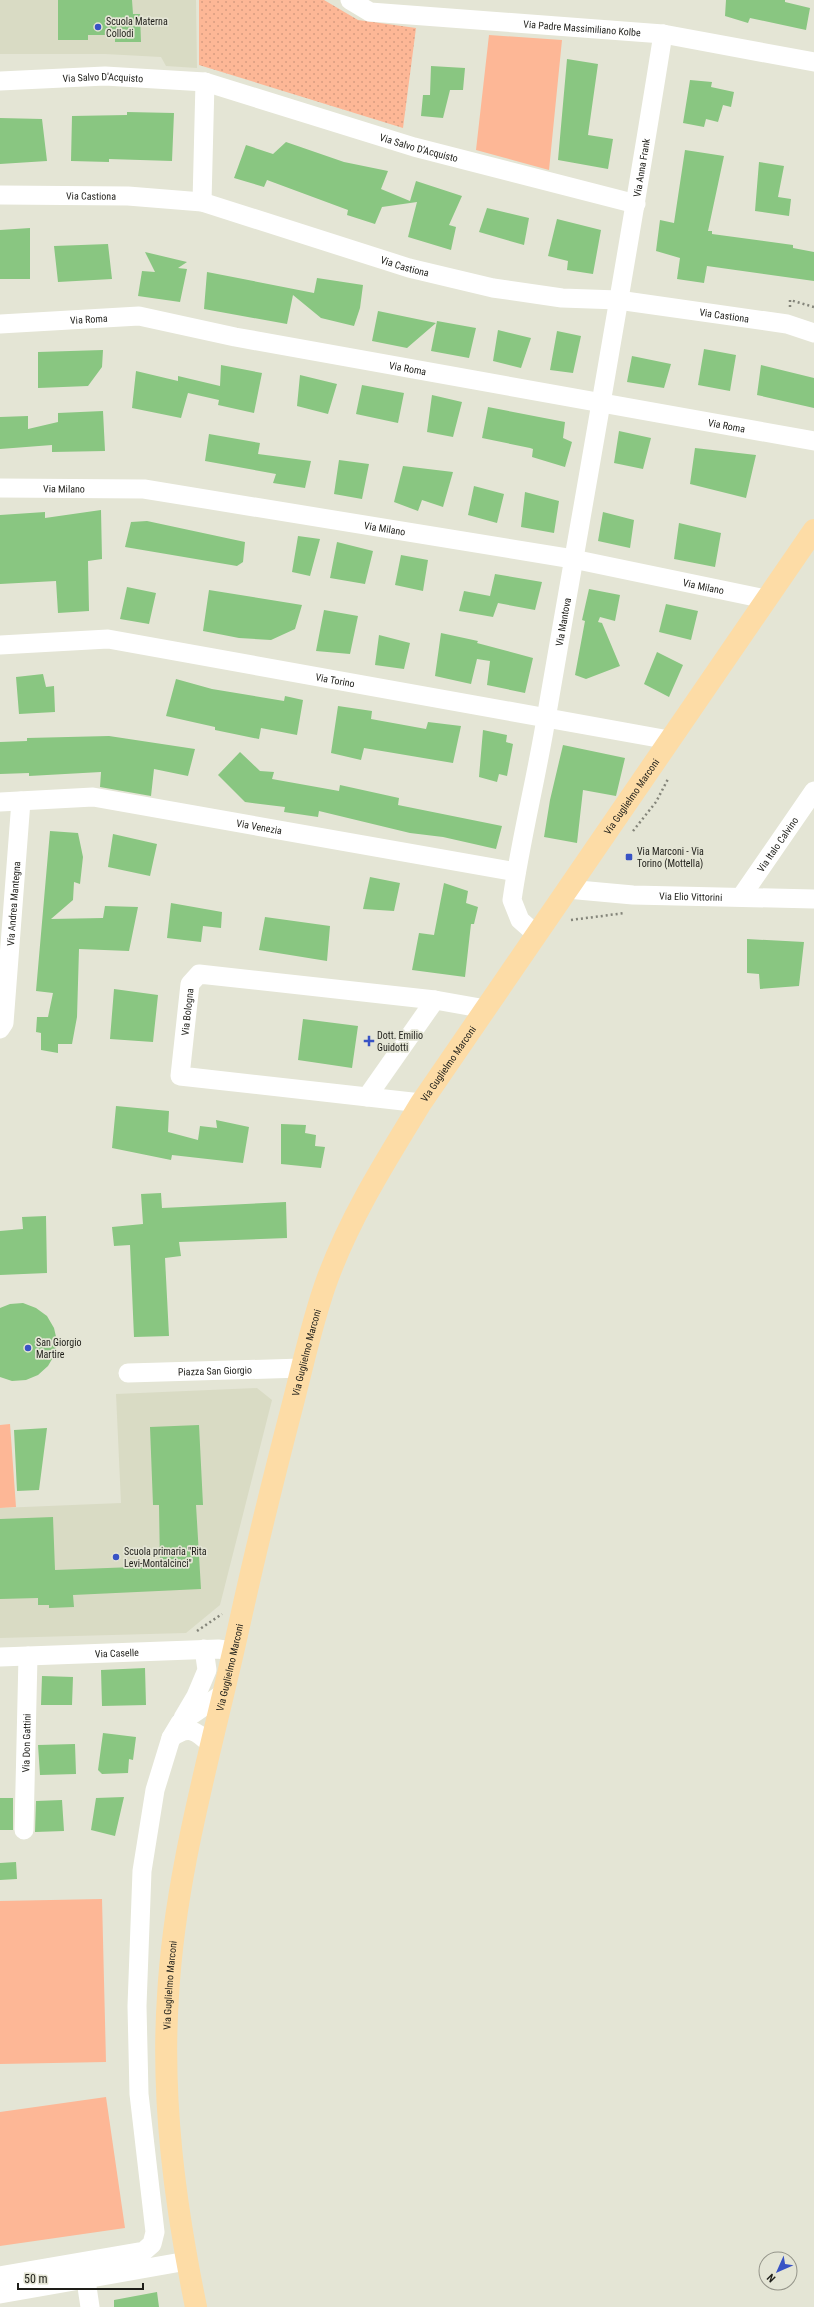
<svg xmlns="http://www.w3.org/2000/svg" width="814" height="2307" viewBox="0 0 814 2307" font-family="'Roboto Condensed',sans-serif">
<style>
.built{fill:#d9dbc4}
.grass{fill:#fdb796}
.park{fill:url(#park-dots)}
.building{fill:#89c681}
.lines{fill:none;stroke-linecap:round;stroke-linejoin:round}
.path{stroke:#84857a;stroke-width:2.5;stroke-dasharray:2 3;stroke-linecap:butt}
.minor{stroke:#fff;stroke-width:19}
.major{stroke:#fddca6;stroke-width:22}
.poi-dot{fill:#3853c5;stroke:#e4e5d5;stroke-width:1.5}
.labels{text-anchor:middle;stroke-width:3.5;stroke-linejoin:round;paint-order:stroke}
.poi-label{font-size:10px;fill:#1e1e19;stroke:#e4e5d5;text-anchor:start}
.street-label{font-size:10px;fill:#1e1e19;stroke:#e4e5d5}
</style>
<defs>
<pattern id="park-dots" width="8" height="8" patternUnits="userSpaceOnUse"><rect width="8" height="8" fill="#fdb796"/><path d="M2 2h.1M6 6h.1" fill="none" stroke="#d89d81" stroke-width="1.8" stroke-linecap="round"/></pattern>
</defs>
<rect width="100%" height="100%" fill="#e4e5d5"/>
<!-- built -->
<path class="built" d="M0 0H196L197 68 166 66 161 57 105 54H0Z
M257 1388 272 1400 220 1605 186 1633 0 1638V1508L121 1503 116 1394Z"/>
<!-- grass -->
<path class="grass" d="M489 35 562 40 549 170 476 150Z
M10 1424 16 1507 0 1508V1425Z
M102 1899 106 2062 0 2064V1901Z
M106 2097 125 2228 0 2246V2112Z"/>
<!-- park -->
<path class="park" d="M199 0H324L358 20 416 28 403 128 199 65Z"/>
<!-- building -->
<path class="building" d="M58 0H132L133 14H140L141 42H115V35H88V40H58Z
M726 0H785V2L810 8 806 30 750 18 748 23 725 16Z
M567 59 598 64 588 135 613 139 608 169 558 160Z
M431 66 465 68 463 90H450L443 118 421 116 423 95H430Z
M690 80 712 82 711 87 734 92 731 107 723 105 718 122 706 119 704 127 683 123Z
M127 112 174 113 172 161 109 159V162L71 161 72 116 127 115Z
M0 118 42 119 47 161 0 164Z
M286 142 344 162 388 171 381 189 410 201 416 181 462 196 449 225 456 227 451 250 408 237 417 202 382 207 375 224 347 215 348 210 267 180 264 187 234 178 246 145 273 154Z
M685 150 724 156 708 231H712V234L793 245V248L814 252V281L707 266 704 283 677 279 680 258 656 251 660 220 674 223Z
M759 162 784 166 778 197 791 199 789 216 755 211Z
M487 208 529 218 524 245 479 232Z
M557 219 601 230 593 274 567 270 568 261 548 256Z
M30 228V279H0V230Z
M108 244 112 279 58 282 54 246Z
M145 252 187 262 178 268 187 269 180 302 138 296 142 271 155 272Z
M207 272 314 293 317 278 363 285 360 308 354 326 321 318 293 295 287 324 204 309Z
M378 311 436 323 407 348 372 341Z
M437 321 476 328 469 358 431 351Z
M498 330 531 338 521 368 493 361Z
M557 331 581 336 573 373 550 370Z
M704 349 736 355 730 391 698 385Z
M103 350 102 367 88 386 38 388V352Z
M632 356 671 364 664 388 627 382Z
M221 365 262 373 254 413 218 405 219 400 188 393 181 418 132 408 136 371 178 381V376L220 386Z
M761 365 814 378V408L757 395Z
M300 375 337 384 328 414 297 406Z
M362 385 404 393 398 423 356 414Z
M432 395 462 402 453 437 427 432Z
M488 407 565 422 563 438 572 442 565 467 532 457 533 449 530 448 482 438Z
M103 411 105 451 52 452V445L0 449V417L28 416V429L58 422V413Z
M619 431 651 438 643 469 614 463Z
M209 434 260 443 258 454 311 461 305 488 273 483 276 474 205 461Z
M695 448 756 455 746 498 690 484Z
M339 460 369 464 362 499 334 494Z
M403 466 453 472 443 507 422 500 418 511 394 502Z
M474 486 504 494 497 523 468 515Z
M525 492 559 501 554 533 521 527Z
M101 510 102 559 88 561 89 611 58 613 56 581 0 584V515L45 512V518Z
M603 512 634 520 630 548 598 541Z
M147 521 245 542 243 562 237 566 125 547 131 522Z
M679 523 721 533 715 567 674 559Z
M298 536 320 539 310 576 292 572Z
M337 542 373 551 365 584 330 578Z
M401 555 428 560 423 591 395 585Z
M495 574 542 582 535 610 498 603 493 617 459 611 464 591 490 596Z
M127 587 156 593 149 624 120 619Z
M589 589 620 595 615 621 600 617 598 622 602 623 620 666 586 679 575 675 585 621 582 620Z
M209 590 302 605 295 629 271 640 239 638 203 631Z
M666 604 698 611 691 640 659 632Z
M324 610 358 616 350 654 316 651Z
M441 633 478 641 477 643 533 658 525 693 487 685 490 661 477 659 471 684 435 676Z
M379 635 410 643 404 669 375 665Z
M657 652 683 665 669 697 644 684Z
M43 674 46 687 54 686 55 712 19 714 16 677Z
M176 679 212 689 284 701 285 696 303 700 297 735 261 728 259 739 215 730V727L166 716Z
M338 706 372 711 371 719 426 729 428 722 461 726 453 763 364 748 361 760 331 753Z
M483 730 507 735 506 742 513 744 507 776 499 774 497 782 479 777Z
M109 736 195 749 188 776 154 769 151 796 100 787 101 772 29 776V773L0 774V742L27 741V738Z
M563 745 625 758 616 796 583 790 577 843 544 837 550 800Z
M240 752 260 771 274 772 272 779 339 791 340 785 399 798 398 805 502 826 496 849 443 837 410 833 319 811 318 817 284 812 285 807 245 802 218 775Z
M50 831 78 833 83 857 80 884 74 882 73 900 51 919 103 918 105 906 138 907 129 951 79 949 77 1017 72 1044H58V1053L41 1050V1033L36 1032 37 1017H48L53 993 36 991Z
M113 834 157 844 150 876 108 867Z
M370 877 400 883 394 911 363 909Z
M444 883 468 891 466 903 478 907 474 924H471L465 977 412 970 419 933 434 935Z
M171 903 222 912 221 928 203 926 201 942 167 938Z
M265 917 330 926 327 961 259 950Z
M747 939 804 942 799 986 760 989 759 974 747 973Z
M114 989 158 995 153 1042 110 1039Z
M303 1019 358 1026 352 1068 298 1060Z
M116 1106 169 1111 168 1132 198 1140 200 1126 217 1128 216 1120 249 1127 243 1163 172 1155 171 1160 112 1148Z
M281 1124 306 1125 305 1133 316 1135 315 1146 325 1147 321 1168 281 1164Z
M161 1193 162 1208 286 1202 287 1238 179 1242 181 1256 165 1258 169 1336 134 1337 130 1245 114 1246 112 1227 143 1224 141 1194Z
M46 1216 47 1273 0 1275V1231L23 1229 22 1217Z
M23 1303 36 1308 47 1316 54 1328 57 1341 55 1354 48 1366 38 1375 26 1380 12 1381 0 1377V1308L10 1304Z
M199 1425 203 1505H196L201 1589 73 1595 74 1607 49 1608V1605H38V1598L0 1599V1519L53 1517 55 1570 160 1566 159 1505H153L150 1427Z
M47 1428 39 1490 17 1491 14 1430Z
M145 1668 146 1705 102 1706 101 1670Z
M42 1676 73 1677 72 1705H41Z
M103 1733 136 1737 133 1760 129 1759 128 1773 102 1774 98 1770Z
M75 1744 76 1774 40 1775 38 1745Z
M124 1797 115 1836 91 1830 96 1798Z
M0 1798H13V1830H0Z
M62 1800 64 1831 35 1832 36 1801Z
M16 1862 17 1879 0 1880V1863Z
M157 2292 159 2307H114V2300Z"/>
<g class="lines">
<!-- path -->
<path class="path" d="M790 307V300L814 307
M633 831 656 802 668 779
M571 920 625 913
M197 1631 222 1614"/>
<!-- minor -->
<g class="minor">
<path id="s1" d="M350 0 370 12 663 34 814 62"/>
<path id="s2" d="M0 81 105 76 205 82 414 147 636 204"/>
<path id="s3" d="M0 195 128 196 202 202 409 268 493 288 562 298 618 300 787 324 814 333"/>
<path d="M202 202 205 82"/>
<path id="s4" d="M0 324 139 316 235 337 814 441"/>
<path id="s5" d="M0 488 144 489 573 559 765 599"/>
<path id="s6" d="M0 645 108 639 669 740"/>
<path id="s7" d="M0 802 93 797 516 872"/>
<path id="s8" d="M567 889 633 895 814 899"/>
<path id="s9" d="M741 897 814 791"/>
<path id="s10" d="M537 935 520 920 512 900C521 837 537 776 547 713 586 487 627 261 663 34"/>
<path id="s11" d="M0 1029 4 1023 21 801"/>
<path d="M367 1097 435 1000"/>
<path id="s12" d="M421 1103 180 1076 190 984 199 974 435 1000 486 1009"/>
<path id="s13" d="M128 1373 302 1368"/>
<path id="s14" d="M0 1657 218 1649 233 1651"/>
<path d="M183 1718 196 1696 207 1670 204 1649"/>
<path d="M171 1738C188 1725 196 1730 210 1744"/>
<path id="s15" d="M24 1830 28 1656"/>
<path d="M84 2267 90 2307"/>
<path d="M0 2276 144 2251 152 2244 155 2232 139 2094 137 2006 142 1871 155 1790 171 1738 180 1723 222 1694"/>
<path d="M0 2294 187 2261"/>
</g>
<!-- major -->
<path class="major" id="s16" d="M196 2307C175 2205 161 2100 168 1996 175 1870 212 1749 239 1626 255 1553 273 1480 292 1407 303 1365 312 1321 327 1280 350 1217 386 1160 421 1103L814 530"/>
</g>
<!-- markers -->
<g class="poi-dot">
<circle cx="98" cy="27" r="4"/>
<rect x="625" y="853" width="8" height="8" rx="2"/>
<path d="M367 1035h4v4h4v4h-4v4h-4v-4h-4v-4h4z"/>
<circle cx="28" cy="1348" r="4"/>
<circle cx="116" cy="1557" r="4"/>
</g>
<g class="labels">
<!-- poi labels -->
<g class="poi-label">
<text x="106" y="25">Scuola Materna<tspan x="106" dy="12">Collodi</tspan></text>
<text x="637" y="855">Via Marconi - Via<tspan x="637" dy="12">Torino (Mottella)</tspan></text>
<text x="377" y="1039">Dott. Emilio<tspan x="377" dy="12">Guidotti</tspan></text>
<text x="36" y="1346">San Giorgio<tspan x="36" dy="12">Martire</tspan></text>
<text x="124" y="1555">Scuola primaria "Rita<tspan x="124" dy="12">Levi-Montalcinci"</tspan></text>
</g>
<!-- street labels -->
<g class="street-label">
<text dy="4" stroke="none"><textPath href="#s1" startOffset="236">Via Padre Massimiliano Kolbe</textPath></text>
<text dy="4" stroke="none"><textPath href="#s2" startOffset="103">Via Salvo D'Acquisto</textPath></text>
<text dy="4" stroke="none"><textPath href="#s2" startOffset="429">Via Salvo D'Acquisto</textPath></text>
<text dy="4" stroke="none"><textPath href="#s10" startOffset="788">Via Anna Frank</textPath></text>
<text dy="4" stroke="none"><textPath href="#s3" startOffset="91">Via Castiona</textPath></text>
<text dy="4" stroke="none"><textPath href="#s3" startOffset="415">Via Castiona</textPath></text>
<text dy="4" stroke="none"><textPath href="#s3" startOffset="739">Via Castiona</textPath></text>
<text dy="4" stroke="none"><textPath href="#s4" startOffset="89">Via Roma</textPath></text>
<text dy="4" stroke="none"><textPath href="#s4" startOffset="413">Via Roma</textPath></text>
<text dy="4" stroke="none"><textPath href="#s4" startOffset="737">Via Roma</textPath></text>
<text dy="4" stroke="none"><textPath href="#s5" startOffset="64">Via Milano</textPath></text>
<text dy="4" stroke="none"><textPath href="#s5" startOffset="388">Via Milano</textPath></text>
<text dy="4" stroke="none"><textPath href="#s5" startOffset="712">Via Milano</textPath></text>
<text dy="4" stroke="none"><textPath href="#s10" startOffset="327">Via Mantova</textPath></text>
<text dy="4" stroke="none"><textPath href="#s6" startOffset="339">Via Torino</textPath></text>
<text dy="4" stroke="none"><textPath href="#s16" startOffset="1620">Via Guglielmo Marconi</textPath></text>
<text dy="4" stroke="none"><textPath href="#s7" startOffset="262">Via Venezia</textPath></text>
<text dy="4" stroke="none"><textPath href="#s9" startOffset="64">Via Italo Calvino</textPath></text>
<text dy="4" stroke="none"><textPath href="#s8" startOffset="124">Via Elio Vittorini</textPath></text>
<text dy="4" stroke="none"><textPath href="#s11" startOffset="127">Via Andrea Mantegna</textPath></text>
<text dy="4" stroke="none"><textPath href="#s12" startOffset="307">Via Bologna</textPath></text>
<text dy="4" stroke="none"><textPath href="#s16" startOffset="1296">Via Guglielmo Marconi</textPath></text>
<text dy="4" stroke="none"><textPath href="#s16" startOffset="972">Via Guglielmo Marconi</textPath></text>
<text dy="4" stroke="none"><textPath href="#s13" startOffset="87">Piazza San Giorgio</textPath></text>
<text dy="4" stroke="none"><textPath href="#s14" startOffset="117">Via Caselle</textPath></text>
<text dy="4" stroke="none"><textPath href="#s16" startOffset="648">Via Guglielmo Marconi</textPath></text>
<text dy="4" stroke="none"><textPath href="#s15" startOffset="87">Via Don Gattini</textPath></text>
<text dy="4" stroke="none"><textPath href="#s16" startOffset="324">Via Guglielmo Marconi</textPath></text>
</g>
</g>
<!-- north arrow -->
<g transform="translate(778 2271) rotate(225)"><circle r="19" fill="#e4e5d5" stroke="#95958a"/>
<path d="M0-3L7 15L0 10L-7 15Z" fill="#3853c5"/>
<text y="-6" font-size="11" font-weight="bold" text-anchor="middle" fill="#1e1e19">N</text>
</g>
<!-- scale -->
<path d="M18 2283v6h125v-6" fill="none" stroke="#1e1e19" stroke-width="2"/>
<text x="24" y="2283" font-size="12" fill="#1e1e19" stroke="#e4e5d5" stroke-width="3" paint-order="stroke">50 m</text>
</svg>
